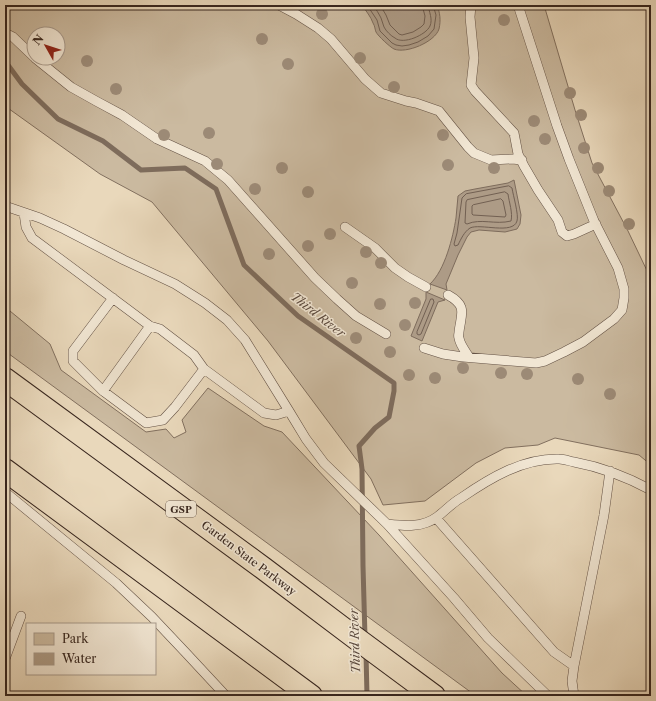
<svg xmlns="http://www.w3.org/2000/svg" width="656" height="701" viewBox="0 0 656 701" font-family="'Libre Caslon Text',serif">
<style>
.green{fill:#cbbaa0;stroke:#82705f;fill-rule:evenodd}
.water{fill:#ad9b86;stroke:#7e6c5c}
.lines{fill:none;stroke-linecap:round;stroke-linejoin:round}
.shore{stroke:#726052;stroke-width:1}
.stream{stroke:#7e6c5c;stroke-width:5}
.service-casing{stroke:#645245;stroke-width:10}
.motorway-casing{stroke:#38261e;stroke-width:24}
.service{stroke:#f1e6d3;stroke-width:9}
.motorway{stroke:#e9d8bb;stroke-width:22}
.tree{fill:#9c8a76}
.labels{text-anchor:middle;stroke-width:3;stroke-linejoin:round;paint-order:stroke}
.shield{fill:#f1e6d3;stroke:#706054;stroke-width:1}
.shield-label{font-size:10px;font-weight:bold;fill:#38261e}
.street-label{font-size:11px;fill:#38261e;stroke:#f1e6d3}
.water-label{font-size:12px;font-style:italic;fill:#5b493d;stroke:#f1e6d3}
</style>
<rect width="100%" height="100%" fill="#e9d8bb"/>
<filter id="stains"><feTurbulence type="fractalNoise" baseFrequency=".005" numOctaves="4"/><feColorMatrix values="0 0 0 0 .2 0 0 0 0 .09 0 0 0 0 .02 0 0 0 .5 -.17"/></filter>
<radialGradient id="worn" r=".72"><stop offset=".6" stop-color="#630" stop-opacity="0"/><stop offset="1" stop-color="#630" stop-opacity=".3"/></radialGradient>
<!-- green -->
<path class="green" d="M5 5H544L575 110 592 163 628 231 651 279V465L639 455 555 438 538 445 505 448 476 463 425 501 383 505 371 479 268 341 152 202 100 174 5 106ZM34 34H58V58H34Z
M5 306 10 311 50 344 61 370 146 432 166 429 174 438 186 432 182 420 208 388 264 426 282 432 379 535 502 673 527 696H476L5 351Z"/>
<!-- water -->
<path class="water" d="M362 5H437C440 13 441 20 439 29 435 42 406 54 394 49 390 47 378 36 376 32 375 30 375 26 373 23 371 17 366 11 362 5Z
M514 180 521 215 520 224 517 229 505 232 479 230 471 232 467 237 458 255 446 284 447 290 430 284C445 270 453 237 456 218 457 211 457 203 458 196L465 191 475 189 508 183Z
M426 292 445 300 438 302 422 341 411 336 426 299Z"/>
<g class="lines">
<!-- shore -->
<path class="shore" d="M367 5 377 20 380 31 392 43 396 45 402 46 409 45 418 42 428 36 434 29 436 15 433 5
M373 5C376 9 379 14 381 18 382 21 383 24 384 27 386 31 391 36 395 38 403 45 426 35 430 26 433 19 429 12 428 5
M380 5 386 15 390 25 399 34 402 35 413 32 421 27 424 24 425 16 422 5
M509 186 512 188C513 195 519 215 517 221 513 235 480 223 470 228 464 232 461 239 458 245L455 246 454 244 457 233 462 198 466 194Z
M505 192 508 194C509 202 513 213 511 221 495 225 481 218 467 224L465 223 466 202 467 200Z
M501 199 503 201 506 215 505 217 473 215 472 214V206L473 205Z
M431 299H433L434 302 421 334 419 335 417 334V332Z"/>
<!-- stream -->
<path class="stream" d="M5 61 22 84 58 119 103 141 141 170 185 168 216 189 244 265 298 316 394 383V391L389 417 375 428 359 446 362 469 363 566 365 637
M366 653 367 696"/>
<!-- service casing -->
<g class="service-casing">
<path id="service" d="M279 5 296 14 318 28 331 39 365 79 381 93 406 101 416 103 439 111 468 147 474 153 491 160 512 159 522 160
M471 5 470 17 474 58 471 85 475 91 514 133 518 154 524 166 538 190 558 220 562 232 567 236 574 234 596 224
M5 33 13 37 34 57
M35 58 71 87 96 101 122 115 157 139 205 161 228 180 315 278 337 299 356 316 386 334
M5 206 40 218 64 229 124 260 175 284 205 303 227 320 245 340 289 411 306 439 324 463 387 524 454 598 488 638 548 696
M24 213 26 227 32 238 150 326 103 391
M345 227 375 248 395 268 408 277 426 287
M448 295C468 306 461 314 459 332 459 334 458 336 459 338 460 345 466 352 469 357
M113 298 73 351V361L103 391 146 423 163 420 175 407 204 369 264 413 276 415 289 411
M150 326 160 329 194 355 204 369
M424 348 443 354 463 357 536 363 545 361 564 352 583 342 614 319 622 310 624 298V289L618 268 594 221 569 159 557 126 518 5
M5 492 116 583 152 617 186 653 226 696
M436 518 554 652 574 666 572 681 574 696
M387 524C405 526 422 528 437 517 445 511 452 503 461 498 490 478 523 458 559 459 564 459 569 461 574 462 601 467 627 477 651 490
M5 659 21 616
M574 666 604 515 610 471"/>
</g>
<!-- motorway casing -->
<g class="motorway-casing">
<path id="motorway" d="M5 379 263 568 357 639 434 696
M5 470 311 696"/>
</g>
<!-- service -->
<use href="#service" class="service"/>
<!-- motorway -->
<use href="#motorway" class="motorway"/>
</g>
<!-- trees -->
<g class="tree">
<circle cx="322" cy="14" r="6"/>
<circle cx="504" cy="20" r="6"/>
<circle cx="262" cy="39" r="6"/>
<circle cx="360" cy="58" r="6"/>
<circle cx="87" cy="61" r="6"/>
<circle cx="288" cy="64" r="6"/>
<circle cx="394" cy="87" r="6"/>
<circle cx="116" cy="89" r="6"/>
<circle cx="570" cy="93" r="6"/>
<circle cx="581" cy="115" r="6"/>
<circle cx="534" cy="121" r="6"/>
<circle cx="209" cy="133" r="6"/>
<circle cx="164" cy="135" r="6"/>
<circle cx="443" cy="135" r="6"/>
<circle cx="545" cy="139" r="6"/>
<circle cx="584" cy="148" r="6"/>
<circle cx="217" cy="164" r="6"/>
<circle cx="448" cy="165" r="6"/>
<circle cx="282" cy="168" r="6"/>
<circle cx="494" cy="168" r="6"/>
<circle cx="598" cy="168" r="6"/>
<circle cx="255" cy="189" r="6"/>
<circle cx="609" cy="191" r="6"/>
<circle cx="308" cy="192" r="6"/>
<circle cx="629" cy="224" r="6"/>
<circle cx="330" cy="234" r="6"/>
<circle cx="308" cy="246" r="6"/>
<circle cx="366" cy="252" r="6"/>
<circle cx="269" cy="254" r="6"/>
<circle cx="381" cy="263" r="6"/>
<circle cx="352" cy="283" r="6"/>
<circle cx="415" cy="303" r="6"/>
<circle cx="380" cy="304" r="6"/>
<circle cx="405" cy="325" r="6"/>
<circle cx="356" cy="338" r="6"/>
<circle cx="390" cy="352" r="6"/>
<circle cx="463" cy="368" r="6"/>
<circle cx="501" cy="373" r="6"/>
<circle cx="527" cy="374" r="6"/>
<circle cx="409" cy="375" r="6"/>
<circle cx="435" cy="378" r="6"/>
<circle cx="578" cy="379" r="6"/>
<circle cx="610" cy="394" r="6"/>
</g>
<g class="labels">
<!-- shield labels -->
<rect class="shield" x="166" y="501" width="30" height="16" rx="3"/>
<g class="shield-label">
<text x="181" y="513">GSP</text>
</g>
<!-- street labels -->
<g class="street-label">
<text transform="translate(249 558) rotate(37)" y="4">Garden State Parkway</text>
</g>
<!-- water labels -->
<g class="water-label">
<text transform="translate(318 315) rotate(38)" y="4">Third River</text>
<text transform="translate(355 641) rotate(-92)" y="4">Third River</text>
</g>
</g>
<!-- margin -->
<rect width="656" height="701" fill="none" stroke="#e9d8bb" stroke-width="20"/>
<rect x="6" y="6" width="644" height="689" fill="none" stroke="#38261e" stroke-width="2"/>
<rect x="10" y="10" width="636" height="681" fill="none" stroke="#38261e"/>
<!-- legend -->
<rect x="26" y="623" width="130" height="52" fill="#f1e6d3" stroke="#a7998b"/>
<rect x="34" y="633" width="20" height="12" fill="#cbbaa0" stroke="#a7998b"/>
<text x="62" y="643" font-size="12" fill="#38261e">Park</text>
<rect x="34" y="653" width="20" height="12" fill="#ad9b86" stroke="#a7998b"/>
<text x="62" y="663" font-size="12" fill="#38261e">Water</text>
<!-- north arrow -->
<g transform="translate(46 46) rotate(309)"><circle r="19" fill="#f1e6d3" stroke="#a7998b"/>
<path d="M0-3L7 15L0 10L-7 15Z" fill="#8f2418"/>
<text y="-6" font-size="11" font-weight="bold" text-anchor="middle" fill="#38261e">N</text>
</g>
<rect width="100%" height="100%" filter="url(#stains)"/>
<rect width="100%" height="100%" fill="url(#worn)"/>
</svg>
